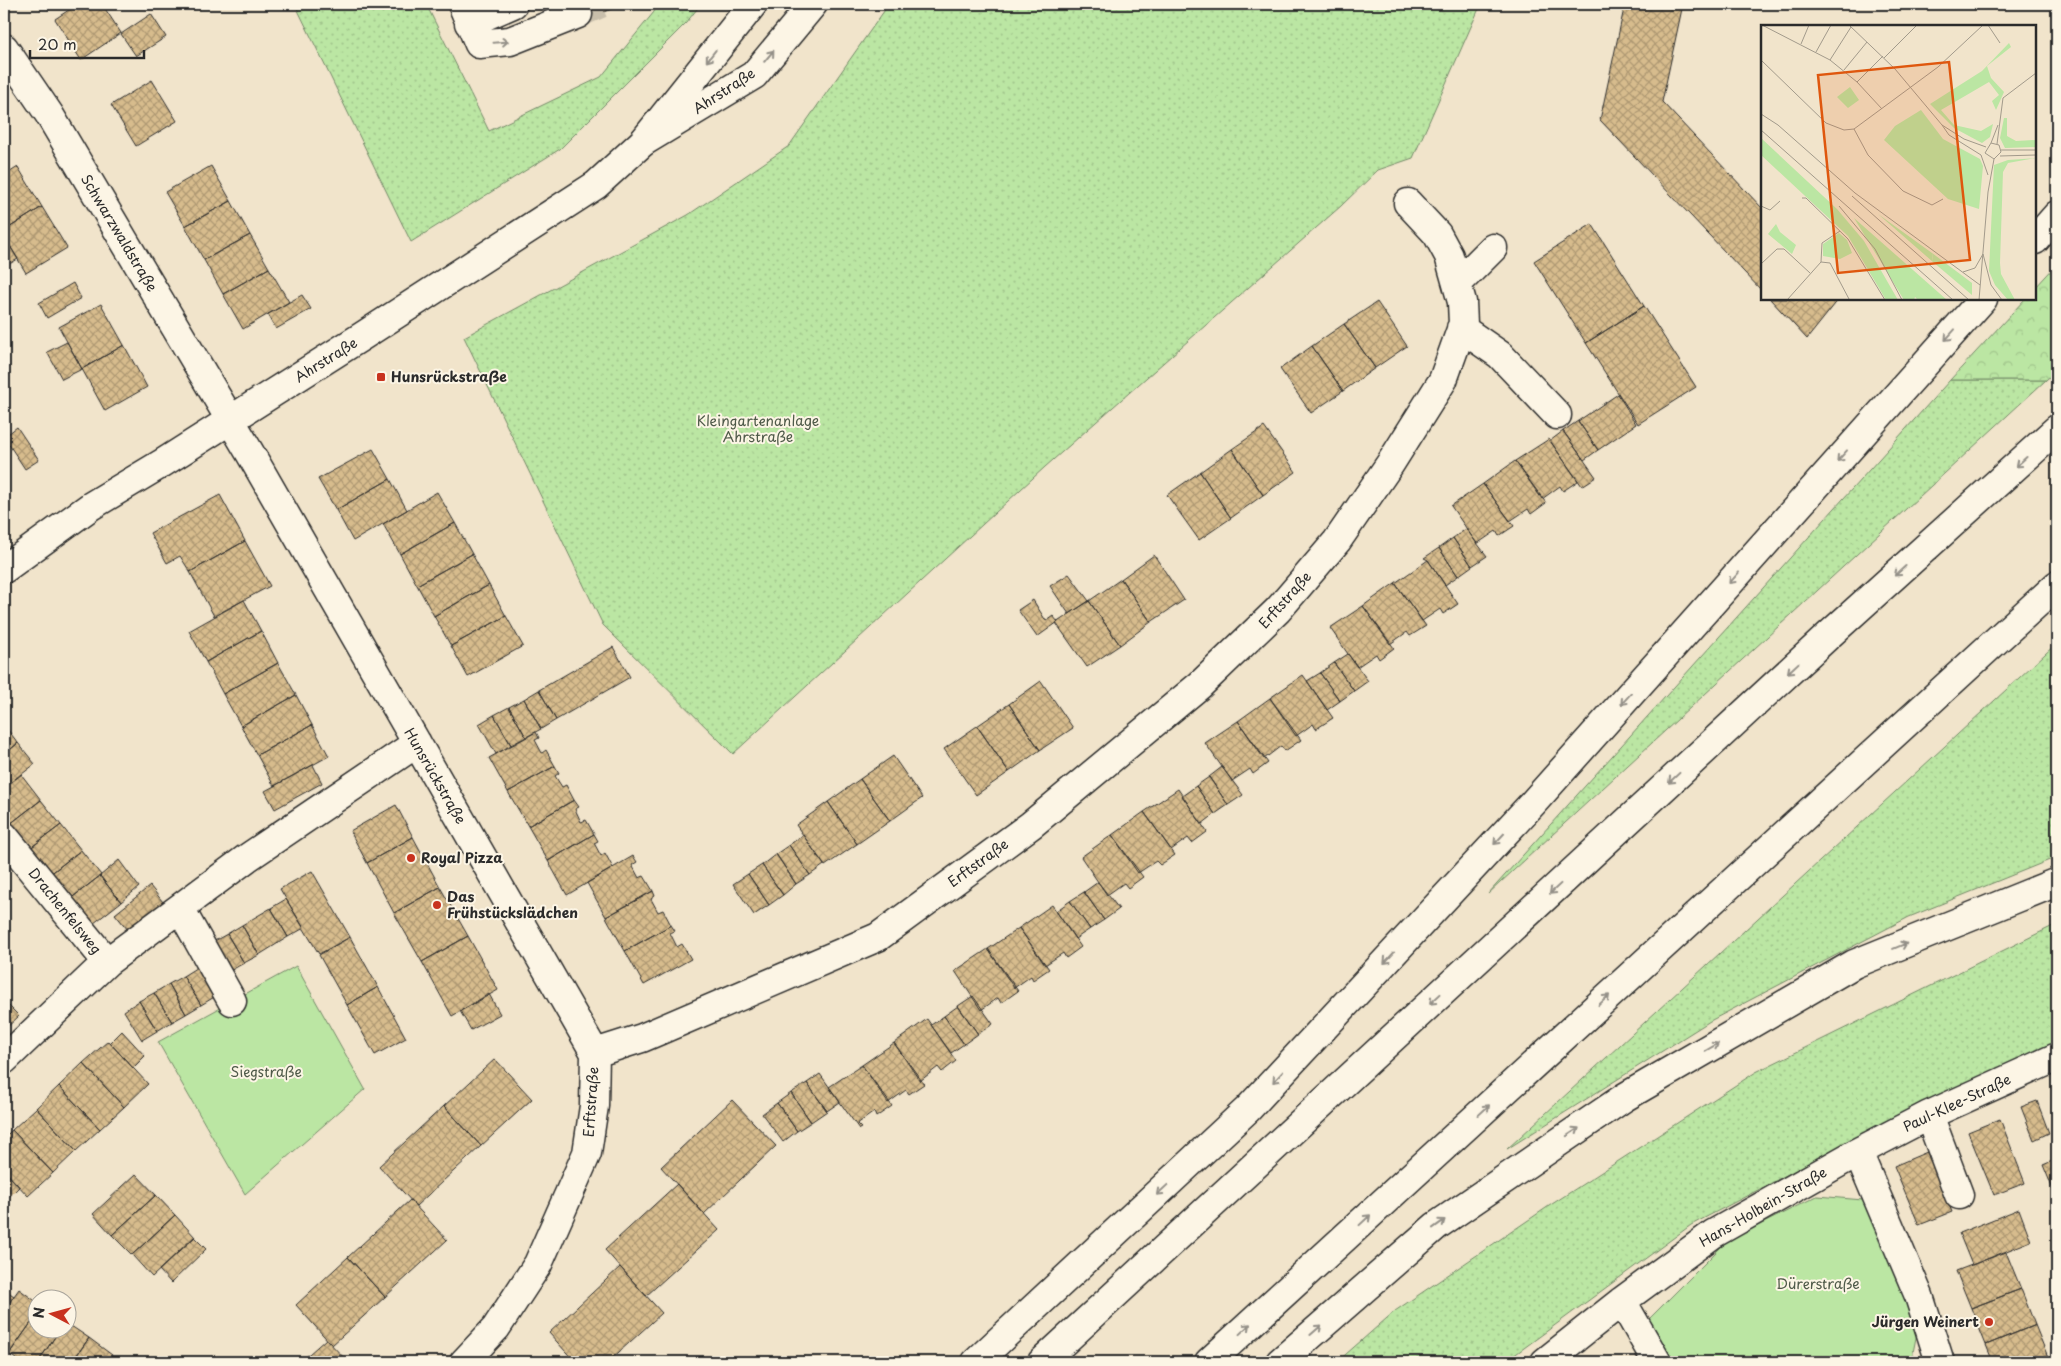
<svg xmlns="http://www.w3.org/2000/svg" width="2061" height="1366" viewBox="0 0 2061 1366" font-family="'Playpen Sans',sans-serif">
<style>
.grass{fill:url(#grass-dots);stroke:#738867}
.forest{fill:url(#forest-crowns);stroke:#738867}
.park{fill:#bbe6a3;stroke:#738867}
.building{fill:url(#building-cross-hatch);stroke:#2b2b2b}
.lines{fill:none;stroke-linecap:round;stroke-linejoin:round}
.minor-tunnel{stroke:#c9bfab;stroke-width:28;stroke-dasharray:28 14;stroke-linecap:butt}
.minor-casing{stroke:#2b2b2b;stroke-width:31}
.major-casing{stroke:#2b2b2b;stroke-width:31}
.highway-casing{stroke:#2b2b2b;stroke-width:31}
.minor{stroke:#fcf5e5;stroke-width:28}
.major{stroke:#fcf5e5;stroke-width:28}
.highway{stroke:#fcf5e5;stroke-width:28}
.oneway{stroke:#949088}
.poi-dot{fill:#c8321e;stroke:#fcf5e5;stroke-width:2}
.labels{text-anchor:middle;stroke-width:4;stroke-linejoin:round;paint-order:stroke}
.street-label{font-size:14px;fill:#2b2b2b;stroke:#fcf5e5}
.poi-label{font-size:14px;font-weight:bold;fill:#2b2b2b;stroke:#fcf5e5;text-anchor:start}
.park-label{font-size:14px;fill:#4f5a49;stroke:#fcf5e5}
.inset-road{fill:none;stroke:#a29a8b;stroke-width:1}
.view{fill:#df570e;fill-opacity:0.15;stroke:#df570e;stroke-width:2.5}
.inset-edge{fill:none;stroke:#2b2b2b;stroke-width:2.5}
</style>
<defs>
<pattern id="grass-dots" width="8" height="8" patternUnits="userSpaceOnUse" patternTransform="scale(1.25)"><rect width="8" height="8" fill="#bbe6a3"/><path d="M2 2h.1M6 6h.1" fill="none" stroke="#a1c58c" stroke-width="1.8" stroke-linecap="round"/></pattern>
<pattern id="forest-crowns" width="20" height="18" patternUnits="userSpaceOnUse" patternTransform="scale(1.25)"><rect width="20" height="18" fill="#bbe6a3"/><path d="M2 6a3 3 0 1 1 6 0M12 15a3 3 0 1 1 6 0" fill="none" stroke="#a1c58c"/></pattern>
<pattern id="building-cross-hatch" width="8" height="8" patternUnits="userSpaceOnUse" patternTransform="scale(1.25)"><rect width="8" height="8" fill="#d7bc8d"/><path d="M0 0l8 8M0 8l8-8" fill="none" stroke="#af9973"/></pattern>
</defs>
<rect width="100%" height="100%" fill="#f1e4cb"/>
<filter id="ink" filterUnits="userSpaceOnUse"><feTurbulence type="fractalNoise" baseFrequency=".02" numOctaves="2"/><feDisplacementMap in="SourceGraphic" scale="10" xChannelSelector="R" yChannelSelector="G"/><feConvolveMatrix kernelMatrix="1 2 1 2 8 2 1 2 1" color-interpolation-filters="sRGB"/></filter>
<g filter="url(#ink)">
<!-- grass -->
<path class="grass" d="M295 4H426L489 131 601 77 654 12 657 4H701L686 23 560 149 411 242Z
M889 4H1481L1413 158 1378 170 1341 206 1045 467 733 754 603 625 464 337 688 215 789 146Z
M1950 380H2046L1488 894Z
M2057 643V857L1909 917 1710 1021 1507 1149Z
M2057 924V1042L1869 1132 1691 1225 1505 1362H1337L1395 1311 1549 1206 1756 1072Z"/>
<!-- forest -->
<path class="forest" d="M2057 264V370L2046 380H1950L2025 299H2035V288Z"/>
<!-- park -->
<path class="park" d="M296 966 365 1089 245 1194 158 1042Z
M1817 1196 1863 1200 1889 1243 1917 1333 1911 1362H1671L1648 1320 1726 1242Z"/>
<!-- building -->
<path class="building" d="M78 4H102L121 33 81 60 55 19Z
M574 4H624L580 21Z
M1625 4H1683L1662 102 1762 208V291L1600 120Z
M151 14 166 37 136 56 121 34Z
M152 80 177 121 136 146 111 105Z
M211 166 231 201 185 226 165 192Z
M18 167 42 207 4 231V176Z
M231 201 250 235 204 260 185 226Z
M42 207 67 248 26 273 4 236V231Z
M1592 224 1644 306 1586 343 1534 261Z
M250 235 269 268 223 294 204 260Z
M4 236 18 259 4 267Z
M269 268 289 302 243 329 223 294Z
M73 283 81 298 47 318 39 303Z
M302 295 311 309 276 329 268 314Z
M1770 299H1839L1807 339Z
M1377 302 1407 346 1375 368 1344 324Z
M101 304 124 345 82 369 59 327Z
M1644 306 1696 387 1638 424 1586 343Z
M1344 324 1375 368 1343 391 1312 346Z
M67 342 82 369 62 379 47 352Z
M124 345 147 387 105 411 82 369Z
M1312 346 1343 391 1311 413 1280 369Z
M1618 394 1636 424 1598 450 1578 421Z
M1578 421 1598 450 1584 460 1563 431Z
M17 427 39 460 25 469 4 437Z
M1264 427 1296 472 1263 495 1232 449Z
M1563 431 1596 477 1582 486 1550 441Z
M1549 439 1578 481 1563 491 1560 486 1542 499 1515 461Z
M373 449 390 479 336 510 318 479Z
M1232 449 1263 495 1231 518 1200 472Z
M1515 461 1546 503 1531 514 1528 509 1510 521 1483 484Z
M1200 472 1231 518 1199 540 1167 495Z
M390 479 407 510 353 541 336 510Z
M1483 484 1514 526 1499 536 1496 531 1477 544 1451 506Z
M437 492 455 523 400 554 383 524Z
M220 495 245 541 190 572 180 556 167 563 150 533Z
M455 523 472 554 417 585 400 554Z
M1466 529 1487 556 1472 566 1453 538Z
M1453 538 1472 566 1458 576 1439 548Z
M245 541 270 586 214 616 190 572Z
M1439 548 1458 576 1445 585 1428 560 1424 558Z
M472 554 489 585 434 616 417 585Z
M1154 555 1184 600 1151 622 1121 579Z
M1428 560 1458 604 1443 614 1440 609 1422 621 1395 583Z
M1069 574 1089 601 1069 614 1050 586Z
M1121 579 1151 622 1120 645 1089 601Z
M1395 583 1426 626 1410 636 1407 632 1390 644 1363 606Z
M489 585 506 616 451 646 434 616Z
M244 600 261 631 206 662 189 631Z
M1033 600 1046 621 1053 616 1058 622 1037 637 1018 610Z
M1089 601 1120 645 1087 667 1056 623Z
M1363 606 1394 648 1379 659 1376 654 1357 667 1330 628Z
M506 616 523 646 468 677 451 646Z
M261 631 278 663 223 694 206 662Z
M613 647 630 677 556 720 539 690Z
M1348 654 1368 681 1354 691 1334 663Z
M278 663 296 695 241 726 223 694Z
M1334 663 1354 691 1340 701 1320 673Z
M1320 673 1340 701 1327 710 1307 681Z
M1303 675 1333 718 1316 729 1313 724 1296 736 1270 698Z
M1041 681 1073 728 1040 750 1009 704Z
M539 690 556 720 541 729 524 699Z
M296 695 312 725 257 755 241 726Z
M1270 698 1301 740 1285 751 1281 746 1264 759 1238 721Z
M524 699 541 729 526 737 509 707Z
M1009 704 1040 750 1009 772 977 726Z
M509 707 526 737 511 745 494 715Z
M494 715 511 745 496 754 479 724Z
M1238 721 1268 763 1253 774 1250 769 1232 781 1205 743Z
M4 725 18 743 4 755Z
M312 725 329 756 274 786 257 755Z
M977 726 1009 772 976 795 944 749Z
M536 732 539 738 535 740 542 753 546 750 555 766 508 792 489 758Z
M18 743 35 764 4 788V755Z
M893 756 922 798 890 821 860 779Z
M313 765 322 783 275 809 265 791Z
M555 766 559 773 555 776 562 787 566 785 574 800 528 826 508 792Z
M1222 767 1243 795 1228 805 1209 777Z
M21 774 41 800 10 824 4 816V788Z
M1209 777 1228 805 1215 814 1196 786Z
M860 779 890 821 857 844 828 802Z
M1196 786 1215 814 1202 824 1182 796Z
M1178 789 1207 832 1192 843 1188 838 1171 850 1144 812Z
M41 800 61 825 29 849 10 824Z
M574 800 579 807 575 809 581 822 586 820 594 834 548 861 528 826Z
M828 802 857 844 825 866 796 825Z
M396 805 413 837 367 863 350 831Z
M1144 812 1175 855 1160 865 1156 861 1138 873 1112 835Z
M61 825 81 850 49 875 29 849Z
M594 834 598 841 594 843 601 856 605 853 613 868 567 895 548 861Z
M803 835 824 865 810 875 789 845Z
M1112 835 1143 877 1128 888 1124 883 1107 895 1081 857Z
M413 837 440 887 394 913 367 863Z
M789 845 810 875 796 884 776 854Z
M81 850 101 875 69 900 49 875Z
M776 854 796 884 783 895 762 865Z
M633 856 637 862 632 865 639 878 644 876 653 891 606 917 587 883Z
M119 860 139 887 121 902 100 876Z
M762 865 783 895 769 905 748 874Z
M312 871 350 937 319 954 280 889Z
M748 874 769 905 754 915 733 884Z
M100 876 121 902 89 927 69 900Z
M1098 882 1119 909 1104 920 1084 892Z
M150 886 163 902 128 930 115 914Z
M440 887 468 936 422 962 394 913Z
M653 891 655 896 651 899 658 912 663 910 671 925 625 951 606 917Z
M1084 892 1104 920 1090 929 1070 901Z
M286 899 304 928 288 937 271 908Z
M1070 901 1090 929 1075 939 1056 911Z
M1052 905 1081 947 1066 958 1063 953 1045 965 1019 928Z
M271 908 288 937 259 955 242 925Z
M242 925 259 955 244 963 227 934Z
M671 925 675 931 670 933 677 947 682 944 691 959 644 985 625 951Z
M1019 928 1049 969 1033 980 1031 976 1014 988 988 949Z
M227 934 244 963 228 972 211 943Z
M468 936 498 990 452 1016 422 962Z
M350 937 378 987 347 1005 319 955Z
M988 949 1018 991 1001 1003 998 998 981 1010 955 971Z
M199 966 216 996 201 1005 183 976Z
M183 976 201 1005 186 1014 169 984Z
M169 984 186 1014 172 1022 154 993Z
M378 987 406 1038 375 1055 347 1005Z
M154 993 172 1022 157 1031 139 1001Z
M489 994 500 1014 471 1030 460 1011Z
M973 996 993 1024 978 1034 958 1006Z
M139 1001 157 1031 142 1040 124 1011Z
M5 1002 19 1016 4 1030V1003Z
M958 1006 978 1034 964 1044 944 1016Z
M944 1016 964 1044 951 1053 931 1025Z
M927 1019 956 1061 942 1072 938 1067 920 1081 894 1043Z
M122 1031 145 1056 133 1068 110 1043Z
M108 1041 148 1084 124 1107 83 1063Z
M894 1043 924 1084 909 1094 906 1090 888 1103 862 1065Z
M495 1059 532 1099 481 1146 444 1106Z
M83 1063 124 1107 100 1129 59 1086Z
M862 1065 892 1106 876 1117 874 1112 857 1124 861 1128 859 1129 829 1087Z
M820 1074 840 1102 827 1111 807 1083Z
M807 1083 827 1111 811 1122 791 1093Z
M59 1086 100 1129 76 1151 36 1108Z
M791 1093 811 1122 797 1131 777 1103Z
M732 1100 776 1146 704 1214 661 1167Z
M2037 1101 2049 1133 2034 1140 2021 1107Z
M777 1103 797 1131 783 1142 762 1114Z
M444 1106 481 1146 416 1206 379 1166Z
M36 1108 76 1151 53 1173 12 1130Z
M2000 1119 2025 1183 1994 1195 1968 1132Z
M12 1130 53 1173 28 1196 4 1170V1138Z
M1927 1152 1952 1212 1919 1225 1894 1166Z
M2057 1159V1199L2043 1165Z
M4 1170 19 1187 7 1199 4 1195Z
M136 1174 156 1195 112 1235 93 1214Z
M677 1184 719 1230 646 1296 605 1250Z
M156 1195 175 1215 132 1255 112 1235Z
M410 1200 447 1240 385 1297 348 1257Z
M2019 1209 2031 1241 1972 1265 1959 1233Z
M175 1215 195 1237 152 1277 132 1255Z
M194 1237 206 1249 171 1283 159 1270Z
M2006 1252 2021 1289 1971 1308 1956 1271Z
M348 1257 385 1297 332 1345 296 1305Z
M620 1267 662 1313 608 1362H575L549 1333Z
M4 1289 14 1296 4 1310Z
M19 1289 38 1303V1313L9 1354 4 1351V1310Z
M2021 1289 2035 1325 1986 1345 1971 1308Z
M38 1313V1328H61L38 1362H20L9 1354Z
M68 1324 89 1338 72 1362H38L61 1328H68Z
M2035 1325 2050 1362H1993L1986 1345Z
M89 1338 112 1355 108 1362H72Z
M326 1339 348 1362H300Z"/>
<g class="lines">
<!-- minor-tunnel -->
<path class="minor-tunnel" d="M578 14 601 4"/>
<!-- minor casing -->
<g class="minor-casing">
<path id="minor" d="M462 4 479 44 510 41 578 14
M469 23 513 4
M4 48 49 114 250 453 595 1053
M1457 284 1493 248
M1461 328 1500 355 1557 415
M4 569 91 506 161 464 361 337 596 185 643 142 753 4
M4 836 107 962
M180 908 232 1001
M595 1053 642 1038 878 937 1031 825 1200 685 1278 610 1337 541 1390 464 1443 380 1463 324 1462 302 1449 256 1437 234 1408 203
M4 1060 107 962 247 858 417 743
M1929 1115 1959 1195
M1858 1152 1919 1296 1940 1362
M1622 1301 1657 1362
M464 1362 496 1328 538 1264 587 1153 594 1106 595 1053
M1545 1362 1622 1301 1713 1234 1858 1152 1929 1115 2057 1057"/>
</g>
<!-- major casing -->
<g class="major-casing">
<path id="major" d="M643 142 754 75 813 4"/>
</g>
<!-- highway casing -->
<g class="highway-casing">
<path id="highway" d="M2035 240 2057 215
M976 1362 1248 1109 1533 803 1983 299
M1042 1362 1829 635 2057 429
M1209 1362 2057 585
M1280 1362 1436 1226 1625 1097 1854 964 2057 882"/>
</g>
<!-- minor -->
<use href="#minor" class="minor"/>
<!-- major -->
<use href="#major" class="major"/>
<!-- highway -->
<use href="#highway" class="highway"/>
</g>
<!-- one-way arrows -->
<defs><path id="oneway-shaft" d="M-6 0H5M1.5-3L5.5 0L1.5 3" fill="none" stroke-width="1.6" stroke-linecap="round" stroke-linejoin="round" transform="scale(1.25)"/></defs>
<g class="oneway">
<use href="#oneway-shaft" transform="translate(501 42) rotate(-5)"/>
<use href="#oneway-shaft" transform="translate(711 56) rotate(128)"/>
<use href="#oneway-shaft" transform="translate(769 56) rotate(-50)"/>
<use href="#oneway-shaft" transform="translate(1950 335) rotate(132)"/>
<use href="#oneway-shaft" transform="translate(1842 456) rotate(132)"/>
<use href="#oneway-shaft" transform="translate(2021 462) rotate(138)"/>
<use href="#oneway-shaft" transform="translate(1900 571) rotate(138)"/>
<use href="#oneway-shaft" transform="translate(1734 578) rotate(132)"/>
<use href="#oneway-shaft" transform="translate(1793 668) rotate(137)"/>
<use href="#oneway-shaft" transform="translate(1626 699) rotate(132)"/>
<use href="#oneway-shaft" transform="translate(1674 778) rotate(137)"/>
<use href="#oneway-shaft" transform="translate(1499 839) rotate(133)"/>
<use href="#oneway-shaft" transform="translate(1555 889) rotate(137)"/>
<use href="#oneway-shaft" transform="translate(1900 946) rotate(-22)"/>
<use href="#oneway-shaft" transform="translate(1389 958) rotate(133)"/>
<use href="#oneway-shaft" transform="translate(1435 999) rotate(137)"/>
<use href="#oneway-shaft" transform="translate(1604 1000) rotate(-43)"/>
<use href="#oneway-shaft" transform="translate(1712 1047) rotate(-30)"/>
<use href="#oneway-shaft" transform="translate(1278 1077) rotate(133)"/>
<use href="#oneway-shaft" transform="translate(1484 1110) rotate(-43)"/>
<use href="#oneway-shaft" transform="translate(1573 1132) rotate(-34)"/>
<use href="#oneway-shaft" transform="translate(1162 1190) rotate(137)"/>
<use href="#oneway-shaft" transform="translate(1365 1220) rotate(-43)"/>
<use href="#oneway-shaft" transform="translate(1439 1224) rotate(-36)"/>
<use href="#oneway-shaft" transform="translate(1245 1329) rotate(-43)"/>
<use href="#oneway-shaft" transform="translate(1316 1330) rotate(-41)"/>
</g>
</g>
<!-- markers -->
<g class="poi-dot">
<rect x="376" y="372" width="10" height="10" rx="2.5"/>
<circle cx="411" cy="858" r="5"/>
<circle cx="437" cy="905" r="5"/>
<circle cx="1989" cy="1322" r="5"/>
</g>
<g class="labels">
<!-- street labels -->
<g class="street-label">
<text transform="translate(724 91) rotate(-33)" y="5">Ahrstraße</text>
<text transform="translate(119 233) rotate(59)" y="5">Schwarzwaldstraße</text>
<text transform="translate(326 360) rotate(-32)" y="5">Ahrstraße</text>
<text transform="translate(1285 600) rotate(-48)" y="5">Erftstraße</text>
<text transform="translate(435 776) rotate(60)" y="5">Hunsrückstraße</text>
<text transform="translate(978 863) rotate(-36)" y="5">Erftstraße</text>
<text transform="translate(65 911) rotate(51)" y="5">Drachenfelsweg</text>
<text transform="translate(591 1102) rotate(-86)" y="5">Erftstraße</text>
<text transform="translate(1957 1103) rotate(-25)" y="5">Paul-Klee-Straße</text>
<text transform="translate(1763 1207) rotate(-30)" y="5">Hans-Holbein-Straße</text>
</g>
<!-- poi labels -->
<g class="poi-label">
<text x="391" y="382">Hunsrückstraße</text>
<text x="421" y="863">Royal Pizza</text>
<text x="447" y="902">Das<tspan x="447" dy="16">Frühstückslädchen</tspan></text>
<text x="1979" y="1327" text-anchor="end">Jürgen Weinert</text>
</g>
<!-- park labels -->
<g class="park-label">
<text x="758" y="426">Kleingartenanlage<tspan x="758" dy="16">Ahrstraße</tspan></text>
<text x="266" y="1077">Siegstraße</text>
<text x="1818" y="1289">Dürerstraße</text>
</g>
</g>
<!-- overview -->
<g transform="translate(1761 25)">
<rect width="275" height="275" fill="#f1e4cb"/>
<path d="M248 18 250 22 226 41 230 53 243 67 235 85 231 76 238 70 228 57 180 85 193 100 220 106 232 99 229 112 221 118 193 103 169 79 221 46ZM160 85 182 114 219 134 222 141 218 184 187 174 123 115 134 101ZM243 93H246V111L255 116 275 115V122L244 123 239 113ZM0 113 76 184 103 216 137 275H125L87 211 0 130ZM275 133 247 138 242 147 239 238 240 249 254 275H247L234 260 228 246 233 140 247 135ZM117 189 171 228 172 237ZM93 193 186 275H157L154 272 153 275H143ZM15 199 19 207 35 220 31 229 7 209Z" fill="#bbe6a3"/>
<path d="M171 228 211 258V270L172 237Z" fill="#bbe6a3"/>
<path d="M89 62 98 75 87 83 76 72ZM78 208 86 215 91 228 79 234 62 231V219Z" fill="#bbe6a3"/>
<path class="inset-road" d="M1 0 69 35 96 57 121 84M88 0 134 44 181 100 203 114 225 122M227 0 239 18M40 19 48 0M55 27 70 0M123 33 156 0M0 35 65 98 83 105 93 104M69 35 90 2M83 45 106 17M96 57 122 31M0 89 17 100 94 168 219 260M181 100 188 110 220 130 227 150M93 104 177 42 222 0M93 104 107 130 142 166 171 180 182 174M0 105 192 275M230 118 237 100M236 119 242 73 275 48M240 125H275M239 131 275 130M91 171 208 275M41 173H45L87 214 124 275M0 181 9 185 19 176M78 181 114 224 141 275M222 229 230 260 241 275M60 237 69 238 88 274M0 239 16 224H23L49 248M202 247 214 243 222 229M26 275 60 237 61 218 79 206M218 275 227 167 233 134 240 127 238 120 230 118 224 128 233 134"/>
<path class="view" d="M188 37 209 235 77 248 57 50Z"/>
<rect width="275" height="275" class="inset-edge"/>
</g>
<!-- margin -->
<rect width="2061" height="1366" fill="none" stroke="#fcf5e5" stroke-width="20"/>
<rect x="10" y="10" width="2041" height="1346" fill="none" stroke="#2b2b2b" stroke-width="2" filter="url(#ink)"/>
<!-- north arrow -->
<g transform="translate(52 1314) rotate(276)"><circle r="24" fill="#fcf5e5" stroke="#a8a49b"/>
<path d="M0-4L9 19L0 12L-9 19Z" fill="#c8321e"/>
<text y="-8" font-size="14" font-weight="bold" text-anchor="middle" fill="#2b2b2b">N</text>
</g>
<!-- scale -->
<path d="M30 50v8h114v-8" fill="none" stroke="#2b2b2b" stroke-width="2.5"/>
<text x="38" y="50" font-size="15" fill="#2b2b2b" stroke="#fcf5e5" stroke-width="4" paint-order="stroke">20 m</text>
</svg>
